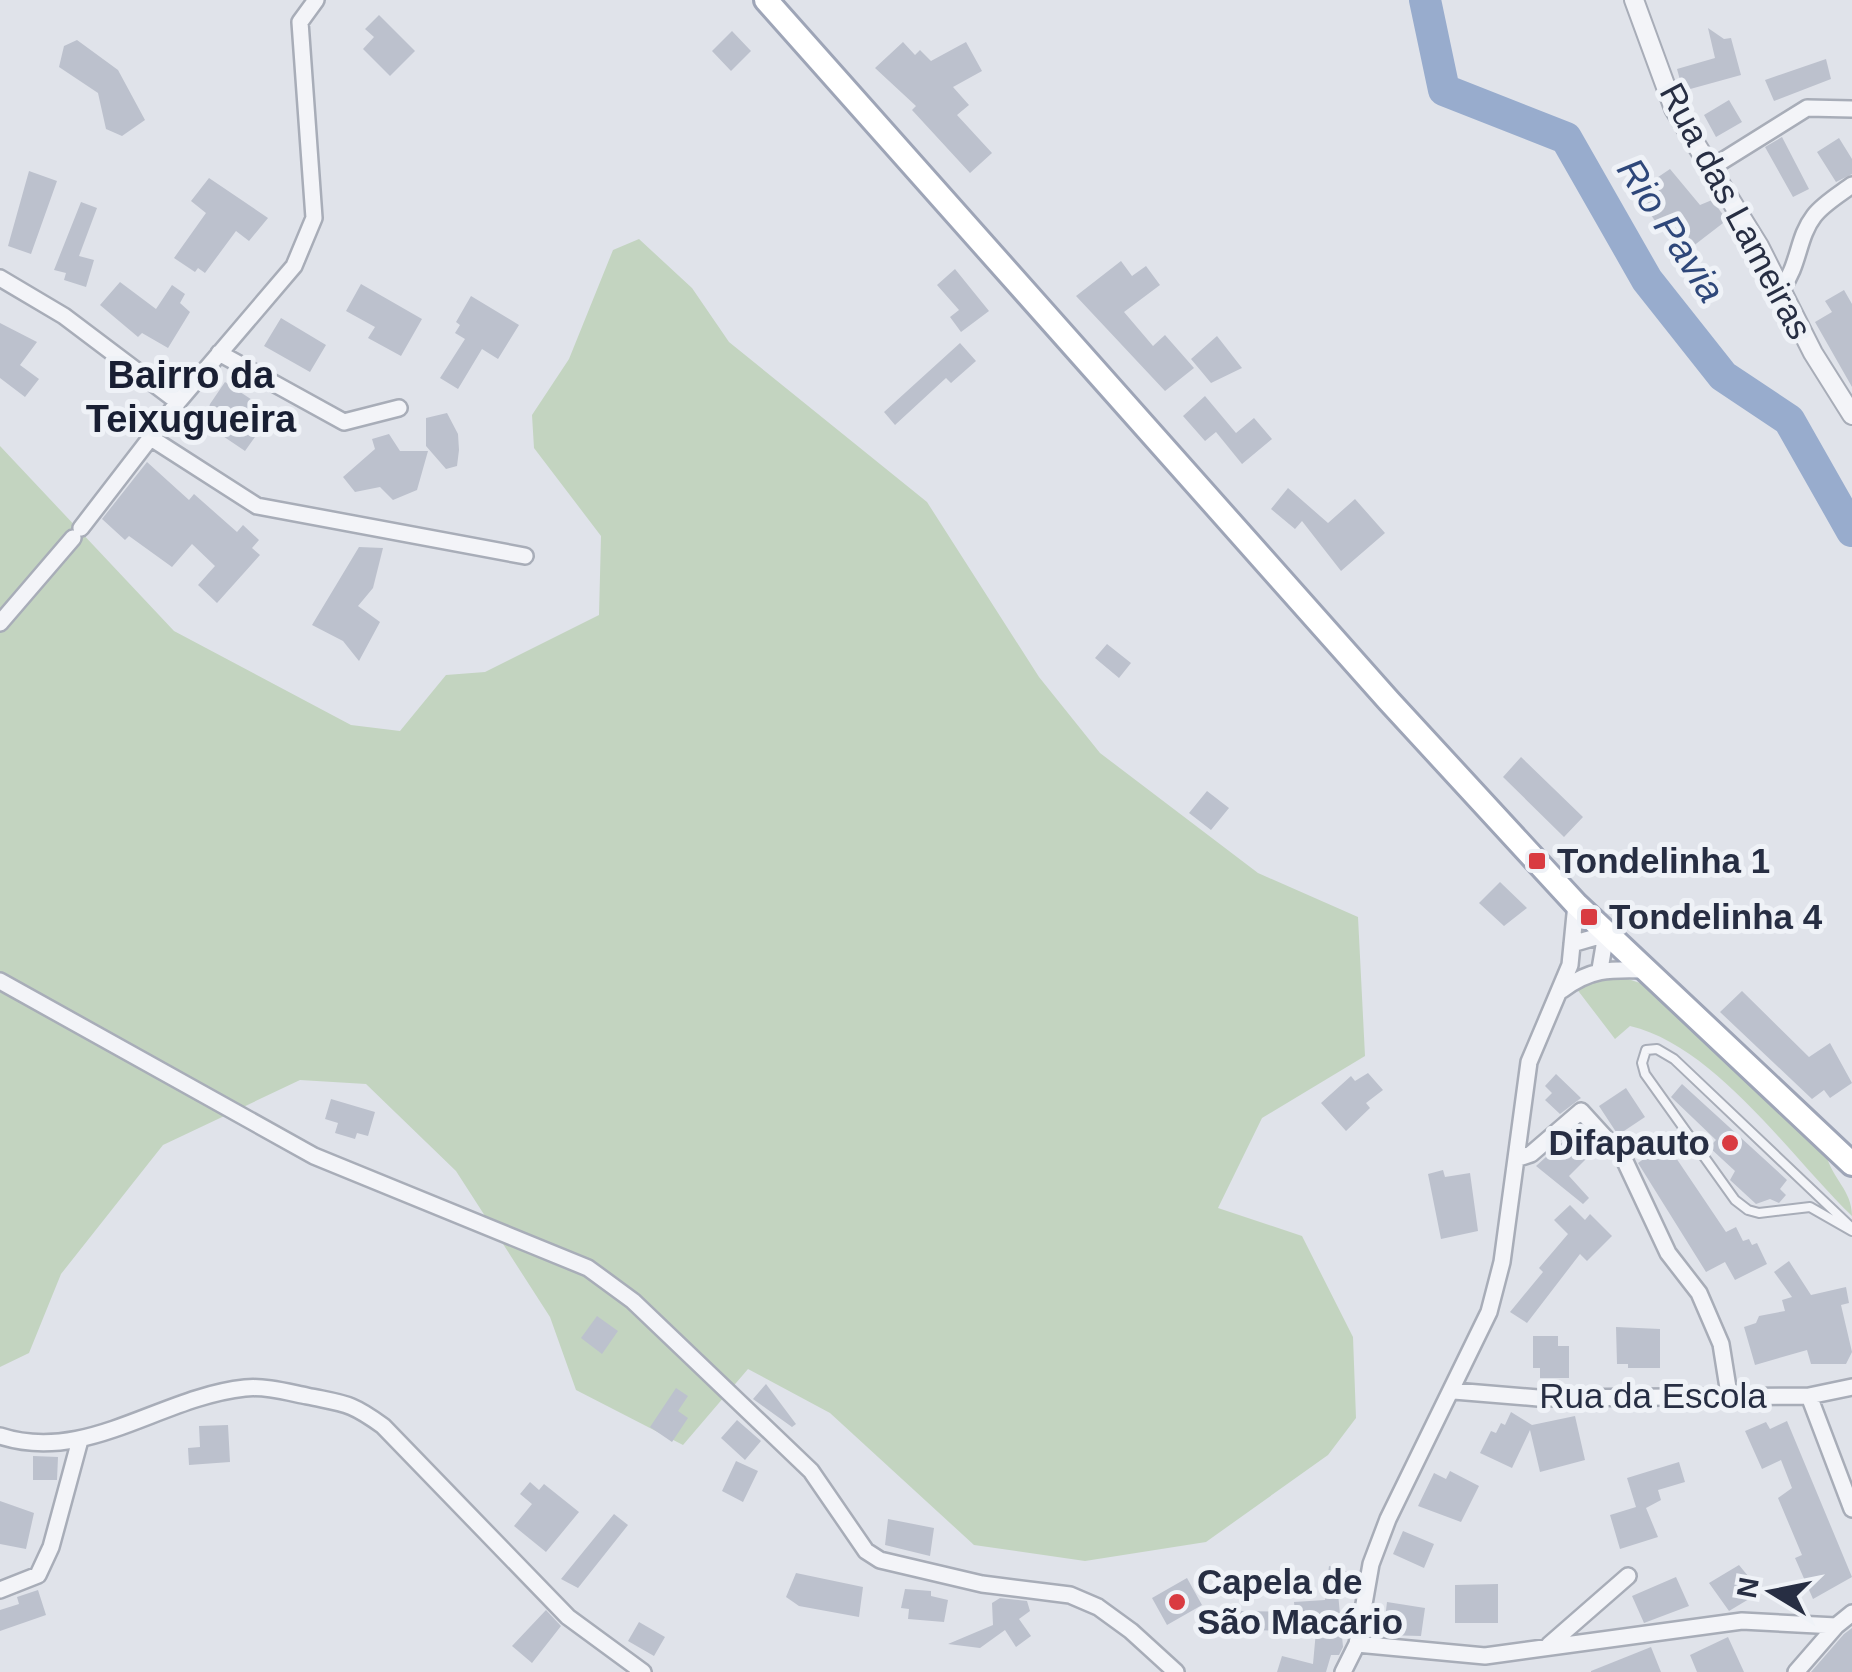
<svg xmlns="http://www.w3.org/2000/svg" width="1852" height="1672" viewBox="0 0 1852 1672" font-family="Arial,sans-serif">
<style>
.green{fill:#c3d4c0}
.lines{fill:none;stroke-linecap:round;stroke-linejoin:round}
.river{stroke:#98accd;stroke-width:32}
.building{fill:#bcc1cd}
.service-casing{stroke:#a8adb8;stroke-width:12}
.minor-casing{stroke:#a8adb8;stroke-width:20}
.tertiary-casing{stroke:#a8adb8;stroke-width:22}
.primary-casing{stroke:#9ea5b7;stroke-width:28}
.service{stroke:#f3f4f8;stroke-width:8}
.minor{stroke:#f3f4f8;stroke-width:15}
.tertiary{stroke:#f3f4f8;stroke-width:18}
.primary{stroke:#fff;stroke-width:22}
.poi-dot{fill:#d93b41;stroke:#eff2f7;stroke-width:4}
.labels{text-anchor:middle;stroke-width:10;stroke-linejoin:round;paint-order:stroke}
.street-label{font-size:35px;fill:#272e43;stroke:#eff2f7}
.poi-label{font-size:35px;font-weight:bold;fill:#272e43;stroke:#eff2f7;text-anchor:start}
.water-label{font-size:38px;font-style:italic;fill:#2e477a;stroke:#eff2f7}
.neighbourhood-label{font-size:38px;font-weight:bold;fill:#191f33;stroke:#eff2f7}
</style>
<rect width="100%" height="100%" fill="#e0e3ea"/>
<!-- green -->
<path class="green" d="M639 239 692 288 729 342 927 502 1039 677 1100 753 1258 873 1358 917 1365 1056 1262 1118 1218 1208 1302 1236 1353 1337 1356 1418 1328 1455 1206 1542 1085 1561 974 1545 830 1413 748 1369 683 1445 576 1390 550 1317 456 1171 366 1084 300 1080 163 1145 61 1274 29 1353 0 1367V446L174 631 351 725 400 731 446 675 485 672 599 615 601 536 534 448 532 415 569 359 613 250Z
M1610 973 1643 984 1826 1154C1832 1179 1852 1190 1852 1216 1790 1156 1715 1046 1630 1026L1615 1039 1576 988Z"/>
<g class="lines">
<!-- river -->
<path class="river" d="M1425 0 1444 90 1566 138 1647 280 1723 376 1789 420 1852 531"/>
</g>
<!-- building -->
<path class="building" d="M379 15 415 51 390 76 363 49 374 37 365 29Z
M1708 28 1724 39 1731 38 1741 75 1683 91 1677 69 1715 58Z
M732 31 751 51 731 71 712 51Z
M77 40 118 70 145 120 122 136 106 129 98 93 59 67 64 46Z
M903 42 915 55 920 50 931 61 966 42 982 71 953 87 969 105 957 115 992 153 970 173 912 110 916 106 875 68Z
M1826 59 1831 79 1774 101 1765 80Z
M1729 100 1742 122 1716 137 1704 115Z
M1782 137 1809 189 1793 197 1765 147Z
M1839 138 1852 159V174L1836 182 1817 152Z
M1670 169 1700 205 1712 200 1727 220 1688 250 1664 218 1657 224 1636 192Z
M29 171 57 181 31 254 8 246Z
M209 178 268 218 249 241 236 231 205 273 198 268 195 272 174 258 206 213 191 201Z
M81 202 97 208 79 256 94 260 86 287 64 280 66 273 54 270Z
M1121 261 1132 276 1146 266 1160 285 1124 312 1153 346 1165 335 1194 368 1165 391 1076 296Z
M955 269 989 311 961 332 950 317 959 310 937 285Z
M120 282 156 309 172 285 185 294 180 303 190 312 168 348 142 333 138 337 100 305Z
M361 284 422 319 401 356 368 338 375 327 346 311Z
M1844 290 1852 304V387L1815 322 1832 312 1825 301Z
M471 296 519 325 498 359 482 349 458 389 440 378 465 339 455 333 460 325 456 322Z
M281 318 326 345 310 372 264 346Z
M0 323 37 342 20 365 39 379 25 397 0 378Z
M1217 336 1242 368 1211 383 1191 359Z
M960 343 976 361 951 383 946 378 895 425 884 412Z
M225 382 263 407 253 421 262 427 245 451 208 426 214 418 207 414 210 404Z
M1205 396 1236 433 1254 418 1272 439 1242 464 1216 432 1205 441 1183 416Z
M447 413 458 434 459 450 457 466 446 469 426 446V418Z
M389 434 400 451H428L417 490 393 500 380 487 355 492 343 477 375 449 372 439Z
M147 462 189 500 194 494 237 532 243 525 259 540 252 548 260 555 217 603 198 585 215 566 192 544 172 567 129 536 125 540 102 519Z
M1288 488 1328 523 1355 499 1385 533 1341 571 1302 521 1295 529 1271 509Z
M359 547 383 548 373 588 358 606 380 622 359 661 343 641 312 625Z
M1107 644 1131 663 1119 678 1095 658Z
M1521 757 1583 817 1564 837 1503 777Z
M1207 791 1229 808 1211 830 1189 813Z
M1500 882 1527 908 1504 926 1479 903Z
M1742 991 1809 1057 1830 1043 1852 1083 1830 1098 1824 1090 1812 1099 1720 1012Z
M1368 1073 1383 1090 1366 1103 1370 1108 1346 1131 1321 1103 1351 1076 1355 1081Z
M1556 1074 1581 1098 1560 1114 1545 1100 1552 1093 1545 1086Z
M1682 1084 1787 1180 1780 1189 1786 1195 1779 1203 1770 1199 1756 1204 1730 1180 1735 1171 1709 1147 1716 1140 1671 1097Z
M1626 1088 1645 1117 1618 1135 1599 1106Z
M331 1099 375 1112 368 1136 357 1133 355 1139 335 1133 338 1123 325 1119Z
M1576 1130 1595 1150 1569 1176 1589 1198 1583 1204 1536 1166Z
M1666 1143 1726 1232 1736 1227 1743 1241 1749 1239 1752 1245 1757 1243 1767 1264 1735 1280 1725 1262 1706 1272 1638 1163Z
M1443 1170 1445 1177 1470 1173 1478 1231 1441 1239 1428 1174Z
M1570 1205 1585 1220 1590 1214 1612 1236 1587 1261 1580 1254 1527 1323 1510 1312 1543 1272 1539 1268 1568 1234 1554 1220Z
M1789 1261 1811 1295 1846 1287 1849 1303 1841 1305 1852 1352 1846 1364H1811L1807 1350 1755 1365 1744 1327 1756 1323 1759 1316 1785 1311 1782 1300 1792 1297 1774 1272Z
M597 1316 618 1331 602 1354 581 1338Z
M1616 1327 1660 1329V1368H1628V1364H1617Z
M1533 1336H1558V1346H1569V1378H1540V1368H1533Z
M766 1384 796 1424 792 1427 753 1399Z
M676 1388 688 1396 678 1411 688 1418 672 1442 650 1427Z
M1511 1412 1532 1425 1575 1416 1585 1460 1540 1472 1530 1430 1512 1468 1480 1453 1491 1431 1496 1433 1501 1423 1505 1425Z
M737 1420 761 1441 745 1460 721 1438Z
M1787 1421 1852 1577 1813 1599 1795 1558 1802 1555 1778 1498 1792 1488 1781 1460 1762 1469 1745 1431 1766 1422 1770 1429Z
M228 1425 230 1462 189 1465 188 1448 200 1447 199 1426Z
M33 1456 58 1457 57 1480H33Z
M736 1461 758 1471 743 1502 722 1491Z
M1679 1462 1685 1482 1658 1490 1661 1500 1646 1508 1658 1537 1620 1549 1610 1515 1636 1507 1627 1478Z
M1450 1471 1479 1486 1461 1522 1418 1506 1434 1473 1446 1479Z
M530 1482 539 1490 544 1484 579 1512 546 1552 514 1526 532 1504 520 1494Z
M0 1501 34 1513 26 1549 0 1544Z
M614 1514 628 1525 578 1588 561 1579Z
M888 1519 934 1528 930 1556 885 1545Z
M1403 1531 1434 1544 1424 1568 1393 1554Z
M1739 1565 1757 1587 1746 1593 1749 1599 1729 1611 1709 1583Z
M1329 1566 1356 1574 1353 1595 1338 1593 1343 1647 1339 1655H1331L1326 1672H1277L1282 1656 1313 1664 1316 1631 1235 1630 1236 1611 1295 1612 1294 1602 1325 1600Z
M796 1573 863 1587 859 1617 799 1606 786 1597Z
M1676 1577 1689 1606 1644 1623 1632 1596Z
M1187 1578 1202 1605 1167 1625 1152 1598Z
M1498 1584V1623H1455V1585Z
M905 1589 931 1591V1596L948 1600 944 1622 908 1619 909 1609 901 1608Z
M38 1590 46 1615 0 1631V1610L19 1604 17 1597Z
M1000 1598 1027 1601 1030 1611 1019 1619 1031 1636 1016 1647 1005 1630 980 1648 948 1644 993 1625 992 1603Z
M1387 1602 1425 1608 1421 1636 1383 1635Z
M546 1610 561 1626 532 1663 512 1646Z
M639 1622 665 1637 654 1656 628 1641Z
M1852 1628V1672H1811L1844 1634Z
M1728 1637 1744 1672H1697L1690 1655Z
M1651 1647 1661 1672H1591V1671Z"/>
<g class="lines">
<!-- service casing -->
<g class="service-casing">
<path id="service" d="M1852 1228 1674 1059 1657 1049 1646 1050 1642 1063 1645 1074 1735 1200 1748 1210 1759 1213 1810 1207 1852 1231"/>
</g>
<!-- minor casing -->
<g class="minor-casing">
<path id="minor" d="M1711 168 1807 108 1852 109
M0 278 64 316 178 402
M1781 290C1800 264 1797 238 1814 216 1823 204 1840 194 1852 185
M219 353 344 422 399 408
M151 438 257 506 525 556
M81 528 178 402 294 266 314 218 300 22 316 0
M0 623 73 538
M1572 944 1606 934 1600 969
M0 981 314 1156 588 1268 633 1301 811 1471 866 1551 880 1560 982 1584 1070 1595 1098 1607 1131 1631 1176 1672
M1562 990C1590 969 1609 969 1643 970
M1516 1159 1531 1154 1581 1111 1623 1157 1668 1253 1699 1293 1721 1344 1729 1394
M1454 1391 1538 1398 1809 1396 1852 1387
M1809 1396 1852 1509
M0 1436C86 1464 160 1397 245 1388 265 1386 287 1392 307 1396 345 1404 350 1402 383 1426L568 1617 643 1672
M0 1590 38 1575 51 1547 80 1440
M1357 1644 1485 1656 1742 1621 1836 1626 1852 1613
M1549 1645 1628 1576
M1343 1672 1357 1644 1371 1564 1388 1519 1489 1312 1502 1262 1529 1062 1570 965 1576 904
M1796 1672 1836 1626"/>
</g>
<!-- tertiary casing -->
<g class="tertiary-casing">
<path id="tertiary" d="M1634 0 1674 109 1759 246 1813 353 1852 415"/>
</g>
<!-- primary casing -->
<g class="primary-casing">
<path id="primary" d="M766 0 1389 701 1576 904 1852 1164"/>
</g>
<!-- service -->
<use href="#service" class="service"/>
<!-- minor -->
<use href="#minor" class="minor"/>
<!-- tertiary -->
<use href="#tertiary" class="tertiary"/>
<!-- primary -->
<use href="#primary" class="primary"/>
</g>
<!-- markers -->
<g class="poi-dot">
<rect x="1527" y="851" width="20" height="20" rx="5"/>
<rect x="1579" y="907" width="20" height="20" rx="5"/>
<circle cx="1730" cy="1143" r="10"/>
<circle cx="1177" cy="1602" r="10"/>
</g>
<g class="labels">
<!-- street labels -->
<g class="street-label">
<text transform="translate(1736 211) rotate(62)" y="12">Rua das Lameiras</text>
<text x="1653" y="1408">Rua da Escola</text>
</g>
<!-- poi labels -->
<g class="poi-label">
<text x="1557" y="873">Tondelinha 1</text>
<text x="1609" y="929">Tondelinha 4</text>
<text x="1710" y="1155" text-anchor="end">Difapauto</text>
<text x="1197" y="1594">Capela de<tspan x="1197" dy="40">São Macário</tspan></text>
</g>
<!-- water labels -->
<g class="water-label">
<text transform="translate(1671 230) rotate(57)" y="13">Rio Pavia</text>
</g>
<!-- neighbourhood labels -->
<g class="neighbourhood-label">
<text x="191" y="388">Bairro da<tspan x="191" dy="44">Teixugueira</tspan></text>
</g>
</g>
<!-- north arrow -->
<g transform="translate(1772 1592) rotate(280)" stroke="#eff2f7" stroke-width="8" paint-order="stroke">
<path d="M0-8L18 38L0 25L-18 38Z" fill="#272e43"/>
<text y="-15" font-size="28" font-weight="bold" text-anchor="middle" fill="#272e43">N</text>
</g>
</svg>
